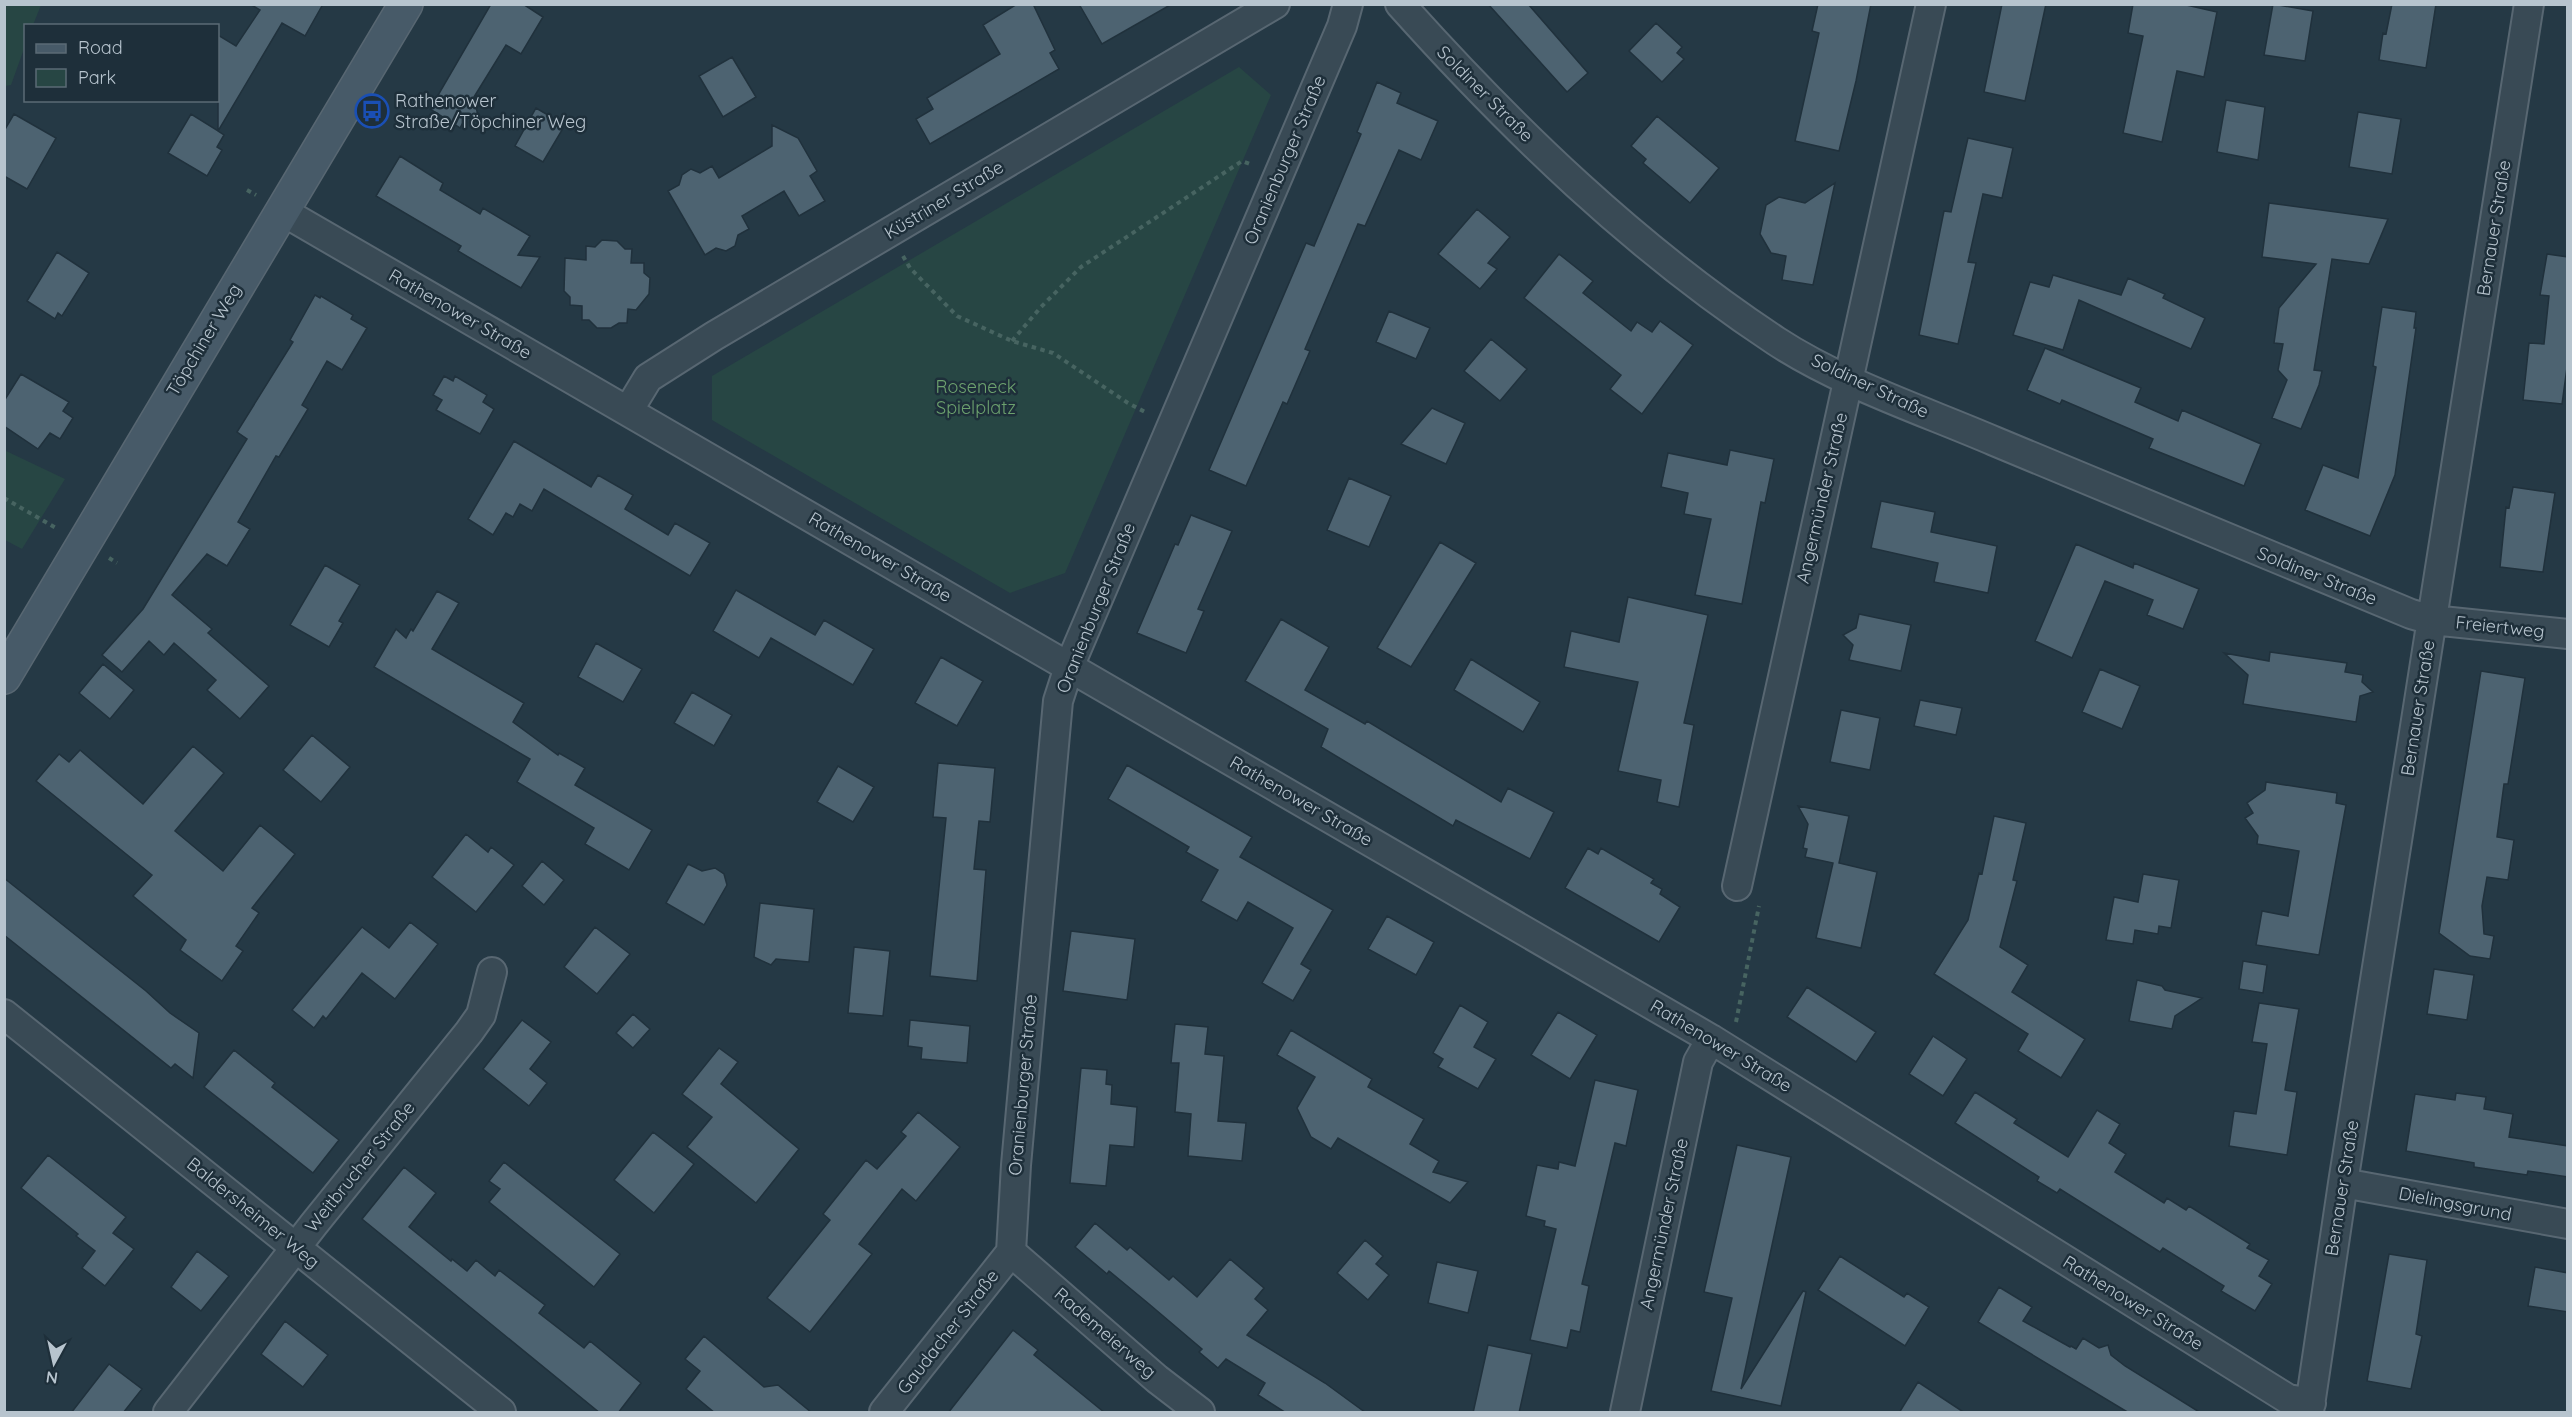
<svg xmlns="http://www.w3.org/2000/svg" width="2572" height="1417" viewBox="0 0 2572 1417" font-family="Quicksand,sans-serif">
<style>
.green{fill:#274644}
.building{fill:#4d6371;stroke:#20313c;stroke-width:1.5}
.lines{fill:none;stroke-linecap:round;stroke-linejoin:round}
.street-casing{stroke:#586772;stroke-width:32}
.secondary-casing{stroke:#586772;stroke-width:36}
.path{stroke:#476461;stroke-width:4;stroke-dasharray:4.5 4.5;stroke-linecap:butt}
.street{stroke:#394a55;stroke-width:28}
.secondary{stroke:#475a68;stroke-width:33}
.labels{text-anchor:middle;stroke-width:5;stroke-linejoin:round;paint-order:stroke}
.street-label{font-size:18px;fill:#b7c4ce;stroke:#1e2f3a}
.poi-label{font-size:18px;fill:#b7c4ce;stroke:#1e2f3a;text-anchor:start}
.park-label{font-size:18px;fill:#6ca16e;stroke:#1e2f3a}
</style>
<rect width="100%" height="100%" fill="#253945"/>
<!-- green -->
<path class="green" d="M4 5H41L33 25 26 26 25 46 11 85 5 86Z
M1239 67 1271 95 1065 573 1010 593 712 420V376Z
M4 450 65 479 22 549 5 540Z"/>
<!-- building -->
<path class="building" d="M250 4H323L305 36 282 23 218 131 224 135 217 147 222 150 207 176 168 153 191 114 218 131V35L236 46 260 10Z
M491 4H523L543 17 521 54 506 45 474 97 478 116 465 119 460 128 430 109Z
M1017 4H1033L1055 50 1050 53 1059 69 930 144 916 119 933 109 927 98 1000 54 983 25Z
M1079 4H1172L1102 44Z
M1488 4H1528L1588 73 1567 92Z
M1818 4H1871L1856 81 1839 151 1795 141 1819 33 1812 31Z
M2002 4H2046L2025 101 1984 92Z
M2133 4H2182L2217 12 2204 77 2177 71 2162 142 2123 133 2143 36 2128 33Z
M2273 4 2313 11 2305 61 2264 55Z
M2392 4H2436L2426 68 2379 60 2383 33 2386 34Z
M1656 23 1682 47 1677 53 1684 59 1662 82 1629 51Z
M732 57 756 97 723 117 699 76Z
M1377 82 1401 93 1397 103 1438 121 1421 160 1399 150 1365 226 1358 224 1305 349 1310 351 1287 404 1283 402 1246 486 1209 470 1306 243 1314 246 1361 134 1357 132Z
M2226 100 2265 107 2258 160 2217 152Z
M536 108 565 125 543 162 515 146Z
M2358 112 2401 119 2392 174 2349 167Z
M14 114 56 138 27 189 4 176V131Z
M1657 116 1719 168 1690 203 1643 163 1646 159 1631 146Z
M772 125 798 138 817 171 810 176 825 201 799 216 784 191 742 216 749 229 738 235 735 246 726 251 716 248 705 255 668 191 679 185 682 175 691 169 700 173 712 166 719 178 772 146Z
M1968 138 2013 148 2002 198 1983 194 1968 262 1976 263 1958 344 1919 335 1944 211 1951 212Z
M400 156 443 183 440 190 480 214 483 208 530 236 518 255 540 257 521 288 458 251 461 246 376 196Z
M1835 183 1813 285 1782 280 1786 256 1771 253 1760 234 1766 205 1779 197 1805 203Z
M2269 203 2388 219 2369 264 2332 259 2314 370 2322 371 2319 385 2301 429 2272 418 2287 380 2278 370 2283 344 2274 343 2279 308 2316 264 2262 257Z
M1477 209 1510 237 1488 263 1497 269 1480 289 1438 254Z
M602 240 617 241 625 249H632L631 263H644V273L650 278 649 294 636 310 628 309 627 323H619L611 328H597L589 320H582V306L570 305V297L564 291 565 258 586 260V246L595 247Z
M57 252 89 273 62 316 58 313 55 319 27 301Z
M1559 254 1593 281 1583 293 1631 331 1637 322 1652 332 1660 321 1693 345 1642 414 1610 389 1621 375 1524 298Z
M2547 254 2568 257V360L2562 404 2523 400 2529 343 2544 344 2549 296 2540 295Z
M2053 275 2121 295 2128 278 2165 294 2163 298 2205 318 2191 349 2079 300 2063 350 2013 335 2030 282 2049 287Z
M315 295 320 298 321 296 353 315 351 319 367 328 342 370 327 361 302 405 308 409 279 457 276 456 238 522 250 529 227 566 207 554 172 595 212 629 208 633 269 686 240 719 207 690 216 680 174 643 164 655 149 641 122 672 102 655 143 609 247 439 237 432 293 342 290 340Z
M2382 307 2416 312 2414 328H2416L2395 475 2370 536 2305 510 2323 465 2358 478 2376 367 2373 366Z
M1389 311 1430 328 1416 359 1376 342Z
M1491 339 1527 369 1500 401 1464 371Z
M2045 348 2141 388 2135 402 2178 421 2182 410 2261 444 2244 486 2149 448 2153 439 2062 400 2060 404 2027 390Z
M21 374 69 402 63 411 73 418 60 439 50 433 38 449 4 426V401Z
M444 376 453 381 455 376 487 395 483 402 494 409 480 434 436 410 442 400 433 395Z
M1432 408 1465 423 1446 464 1401 444Z
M514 441 591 487 598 475 633 495 625 509 668 535 675 523 710 543 690 576 544 489 532 511 520 504 513 517 506 513 493 535 468 519Z
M1730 450 1774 459 1765 503 1761 502 1742 604 1695 595 1711 519 1684 514 1688 493 1661 487 1668 453 1727 465Z
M1349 478 1391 496 1369 547 1327 530Z
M2513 487 2555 493 2543 572 2500 567 2506 507 2509 508Z
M1881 501 1935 512 1931 532 1997 546 1988 593 1934 582 1938 563 1871 548Z
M1191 515 1232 531 1198 609 1204 611 1186 653 1137 633 1175 544 1178 545Z
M1440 542 1476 563 1411 667 1377 648Z
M2076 544 2133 568 2134 563 2199 589 2183 629 2147 615 2153 600 2105 581 2072 658 2035 641Z
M325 565 360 585 339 621 343 623 329 647 290 625Z
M736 590 815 635 824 620 874 649 853 685 771 638 759 658 713 631Z
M437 591 459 603 432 649 524 703 513 722 558 755 559 753 585 768 575 785 652 830 629 870 585 844 594 828 517 782 530 759 374 667 396 629 406 638 411 629 413 631Z
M1628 597 1708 615 1684 723 1694 725 1679 807 1657 802 1661 780 1618 771 1638 682 1564 667 1571 631 1619 642Z
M1859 614 1911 625 1901 671 1849 660 1853 645 1843 635 1856 628Z
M1281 619 1329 647 1305 690 1365 724 1367 721 1501 802 1508 788 1554 812 1530 859 1456 820 1453 826 1321 747 1328 729 1245 681Z
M596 643 642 669 623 702 578 677Z
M2270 652 2347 663 2345 672 2363 675 2362 682 2373 692 2360 696 2356 722 2243 704 2248 675 2224 653 2269 661Z
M941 657 983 681 957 726 915 703Z
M1471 659 1540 702 1523 732 1454 690Z
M103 664 134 690 110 719 79 693Z
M2100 669 2140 686 2122 729 2082 712Z
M2481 671 2525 678 2508 784H2504L2497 837 2514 840 2508 880 2487 877 2482 906 2484 934 2494 936 2490 959 2470 956 2439 933Z
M692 692 732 715 714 746 674 723Z
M1920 700 1962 708 1956 735 1914 726Z
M1841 710 1880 718 1870 770 1830 762Z
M312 735 350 767 321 802 283 770Z
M193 746 224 773 175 831 223 871 260 825 295 854 252 908 259 913 236 946 243 951 222 981 180 950 186 940 133 896 152 875 36 781 59 754 69 762 80 750 143 804Z
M938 763 995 768 990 822 979 821 974 869 986 870 977 981 930 976 946 818 933 817Z
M1127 765 1252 837 1240 857 1333 910 1301 964 1311 970 1293 1001 1262 983 1293 928 1248 902 1237 921 1201 901 1218 870 1186 852 1189 847 1108 799Z
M838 766 874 787 853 822 817 802Z
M2266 782 2337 793 2336 803 2346 805 2319 955 2256 945 2262 911 2288 916 2299 851 2257 844 2258 836 2245 818 2253 813 2247 803 2265 790Z
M1798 806 1849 816 1839 863 1877 872 1861 948 1816 938 1833 863 1805 857 1807 849 1803 848 1808 824Z
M1994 816 2026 823 2013 880 2017 881 2000 947 2028 965 2012 992 2085 1039 2061 1078 2018 1051 2028 1034 1934 974 1968 920 1979 873 1982 874Z
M466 834 488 852 491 847 514 865 476 912 432 877Z
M1588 848 1598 854 1601 848 1654 879 1651 883 1662 889 1660 894 1680 907 1659 942 1565 888Z
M542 861 564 880 544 905 522 886Z
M688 864 702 871 715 868 724 874 727 885 704 925 666 903Z
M2143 874 2179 880 2171 928 2159 926 2158 934 2135 930 2133 944 2106 940 2114 897 2138 902Z
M4 878 146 991 170 1013 199 1033 193 1078 175 1064 171 1068 4 935Z
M760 903 814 909 809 962 776 959 771 965 754 957Z
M1387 916 1434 942 1416 975 1368 949Z
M410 922 438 944 395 999 362 973 326 1019 323 1016 314 1028 292 1010 362 927 389 948Z
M595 927 630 954 597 994 564 967Z
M1071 931 1135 939 1127 1000 1063 991Z
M854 947 890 951 883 1016 848 1013Z
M2243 961 2267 965 2263 993 2239 989Z
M2434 969 2474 975 2467 1020 2427 1014Z
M2137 980 2162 986 2165 990 2202 998 2175 1016 2172 1029 2129 1021Z
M1807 987 1876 1032 1856 1062 1787 1017Z
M2259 1003 2299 1009 2285 1090 2297 1092 2287 1155 2229 1146 2234 1111 2256 1114 2267 1044 2252 1042Z
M1460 1005 1488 1022 1474 1047 1496 1059 1478 1089 1438 1067 1443 1059 1433 1053Z
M1558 1012 1597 1035 1570 1079 1531 1055Z
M633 1014 650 1029 633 1048 616 1033Z
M522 1020 551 1042 530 1069 547 1083 529 1106 483 1069Z
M910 1020 970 1026 967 1063 921 1059 922 1048 908 1046Z
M1175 1024 1208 1027 1205 1054 1224 1056 1218 1121 1246 1123 1242 1161 1188 1156 1191 1114 1175 1112 1179 1063H1171Z
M1291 1030 1372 1079 1368 1087 1424 1119 1410 1144 1439 1161 1433 1172 1468 1182 1450 1203 1338 1138 1331 1149 1311 1137 1297 1108 1315 1077 1277 1055Z
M1933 1036 1967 1059 1943 1096 1909 1074Z
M719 1048 738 1062 721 1084 799 1149 756 1203 687 1147 712 1117 682 1094Z
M234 1050 275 1083 272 1087 339 1140 313 1173 204 1087Z
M1081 1068 1107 1070 1106 1084 1112 1085 1111 1104 1137 1107 1134 1147 1110 1145 1106 1186 1070 1183Z
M1595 1080 1638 1090 1626 1146 1615 1143 1582 1284 1589 1286 1580 1332 1571 1330 1567 1348 1530 1340 1556 1229 1544 1226 1545 1221 1526 1216 1537 1165 1558 1169 1559 1162 1575 1166Z
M1975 1092 2017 1119 2014 1123 2068 1157 2097 1110 2120 1124 2109 1143 2126 1154 2115 1172 2164 1203 2167 1198 2186 1210 2189 1206 2250 1244 2247 1248 2269 1260 2259 1276 2272 1284 2255 1311 2221 1291 2224 1286 2163 1248 2160 1252 2060 1189 2057 1193 2037 1181 2039 1177 1955 1123Z
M2456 1093 2486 1097 2484 1109 2513 1114 2509 1137 2568 1146V1177L2528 1171 2527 1175 2474 1167V1163L2406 1151 2415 1094 2455 1100Z
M918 1112 960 1147 916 1201 902 1189 859 1244 872 1254 810 1332 767 1298 830 1220 823 1214 866 1160 877 1169 906 1136 901 1132Z
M653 1132 694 1164 654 1213 614 1180Z
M1737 1145 1791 1157 1741 1389 1803 1291 1806 1292 1781 1406 1711 1391 1732 1298 1704 1292Z
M48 1155 126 1217 113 1233 134 1249 105 1286 82 1268 95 1251 76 1236 78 1234 21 1188Z
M504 1162 620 1254 594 1287 489 1202 500 1189 489 1181Z
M404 1167 436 1193 409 1227 451 1261 452 1259 467 1271 476 1260 495 1276 499 1270 545 1305 539 1313 584 1348 590 1341 641 1383 618 1413H600L362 1219Z
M1095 1223 1127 1250 1130 1247 1169 1280 1173 1276 1197 1297 1230 1259 1264 1288 1255 1299 1268 1310 1247 1335 1325 1383 1366 1413H1286L1258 1395 1265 1383 1226 1359 1218 1368 1199 1352 1202 1349 1149 1304 1109 1271 1107 1274 1075 1247Z
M1365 1240 1383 1256 1376 1264 1389 1275 1368 1300 1337 1273Z
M197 1251 229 1276 201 1311 171 1287Z
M2389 1254 2427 1260 2416 1334 2422 1336 2411 1389 2367 1381Z
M1840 1256 1904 1297 1907 1293 1929 1307 1905 1346 1818 1290Z
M1437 1262 1478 1271 1468 1313 1428 1303Z
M2535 1267 2568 1273V1312L2528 1306Z
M1999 1287 2032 1307 2023 1321 2070 1347 2071 1346 2076 1349 2083 1338 2099 1348 2108 1345 2111 1355 2125 1366 2201 1413H2129L1978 1322Z
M285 1321 328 1355 303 1387 261 1354Z
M1013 1330 1038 1350 1034 1355 1105 1413H948Z
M704 1336 764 1387 778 1385 812 1413H715L686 1389 700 1371 685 1359Z
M1488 1345 1532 1354 1519 1413H1473Z
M109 1364 142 1389 123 1413H71Z
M1918 1382 1965 1413H1899Z"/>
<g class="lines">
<!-- street casing -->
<g class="street-casing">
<path id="street" d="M1400 4C1513 130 1635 248 1776 341 1840 383 1924 411 1994 441 2133 500 2272 557 2411 614L2432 620 2568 634
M282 211 1711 1039 2288 1399 2311 1403
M628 411 648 378 714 336 1275 4
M1737 886 1931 4
M4 1014 501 1412
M2343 1183 2568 1224
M1011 1252 1016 1165 1058 701 1069 667 1342 26 1348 4
M1011 1252 1157 1379 1200 1412
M168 1412 314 1224 469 1032 481 1015 492 972
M884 1412 1011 1252
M1625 1412 1698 1062 1711 1039
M2309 1412 2343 1183 2529 4"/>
</g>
<!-- secondary casing -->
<g class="secondary-casing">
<path id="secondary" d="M4 677 406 4"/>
</g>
<!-- path -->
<path class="path" d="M247 190 256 195
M903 256 910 268 957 316 1012 341 1053 353 1128 403 1147 413
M1012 341 1041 307 1081 267 1242 161 1253 165
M4 498 56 528
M109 558 117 563
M1736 1022 1759 906"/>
<!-- street -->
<use href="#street" class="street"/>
<!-- secondary -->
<use href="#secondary" class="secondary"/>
</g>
<!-- icons -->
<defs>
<g id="bus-ring" transform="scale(1.725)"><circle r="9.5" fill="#1e2f3a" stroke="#1a4fb4" stroke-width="1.5"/><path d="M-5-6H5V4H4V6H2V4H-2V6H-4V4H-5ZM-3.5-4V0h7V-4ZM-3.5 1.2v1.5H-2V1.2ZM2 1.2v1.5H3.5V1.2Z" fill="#1a4fb4"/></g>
</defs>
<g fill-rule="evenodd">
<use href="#bus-ring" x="372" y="111"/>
</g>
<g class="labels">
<!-- street labels -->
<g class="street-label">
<text transform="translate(1485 94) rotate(45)" y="6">Soldiner Straße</text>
<text transform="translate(1285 160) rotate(-67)" y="6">Oranienburger Straße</text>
<text transform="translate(944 200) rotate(-31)" y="6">Küstriner Straße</text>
<text transform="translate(2494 228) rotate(-81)" y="6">Bernauer Straße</text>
<text transform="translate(460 314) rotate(30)" y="6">Rathenower Straße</text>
<text transform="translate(204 340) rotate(-59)" y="6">Töpchiner Weg</text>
<text transform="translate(1870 386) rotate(25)" y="6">Soldiner Straße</text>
<text transform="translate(1822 498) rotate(-77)" y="6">Angermünder Straße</text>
<text transform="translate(880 557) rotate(30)" y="6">Rathenower Straße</text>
<text transform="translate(2317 576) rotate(22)" y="6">Soldiner Straße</text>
<text transform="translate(1096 608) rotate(-68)" y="6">Oranienburger Straße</text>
<text transform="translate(2500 627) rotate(6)" y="6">Freiertweg</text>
<text transform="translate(2418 708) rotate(-81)" y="6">Bernauer Straße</text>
<text transform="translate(1301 801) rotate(30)" y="6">Rathenower Straße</text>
<text transform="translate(1721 1046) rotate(31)" y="6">Rathenower Straße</text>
<text transform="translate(1023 1085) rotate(-85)" y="6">Oranienburger Straße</text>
<text transform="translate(360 1167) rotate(-51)" y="6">Weitbrucher Straße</text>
<text transform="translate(2342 1188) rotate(-81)" y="6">Bernauer Straße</text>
<text transform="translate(2455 1204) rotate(11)" y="6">Dielingsgrund</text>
<text transform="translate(253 1213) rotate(39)" y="6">Baldersheimer Weg</text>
<text transform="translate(1664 1224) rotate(-78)" y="6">Angermünder Straße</text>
<text transform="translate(2133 1303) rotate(32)" y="6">Rathenower Straße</text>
<text transform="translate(948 1332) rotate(-52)" y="6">Gaudacher Straße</text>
<text transform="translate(1105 1333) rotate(41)" y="6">Rademeierweg</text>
</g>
<!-- poi labels -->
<g class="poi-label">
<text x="395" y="107">Rathenower<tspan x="395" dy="21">Straße/Töpchiner Weg</tspan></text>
</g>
<!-- park labels -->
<g class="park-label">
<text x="976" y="393">Roseneck<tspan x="976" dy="21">Spielplatz</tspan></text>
</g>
</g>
<!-- border -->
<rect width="2572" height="1417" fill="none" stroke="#b7c4ce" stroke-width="12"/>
<!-- legend -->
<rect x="24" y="24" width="195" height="78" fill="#1e2f3a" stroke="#5b6b75" stroke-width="1.5"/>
<rect x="36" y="44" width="30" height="9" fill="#475a68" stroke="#5b6b75" stroke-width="1.5"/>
<text x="78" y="54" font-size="18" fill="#b7c4ce">Road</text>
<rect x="36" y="69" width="30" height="18" fill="#274644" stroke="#5b6b75" stroke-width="1.5"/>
<text x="78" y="84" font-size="18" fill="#b7c4ce">Park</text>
<!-- north arrow -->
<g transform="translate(54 1363) rotate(188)" stroke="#1e2f3a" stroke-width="4.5" paint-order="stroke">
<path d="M0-4.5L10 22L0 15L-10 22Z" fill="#b7c4ce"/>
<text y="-9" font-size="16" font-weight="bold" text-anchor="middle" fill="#b7c4ce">N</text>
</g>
</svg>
